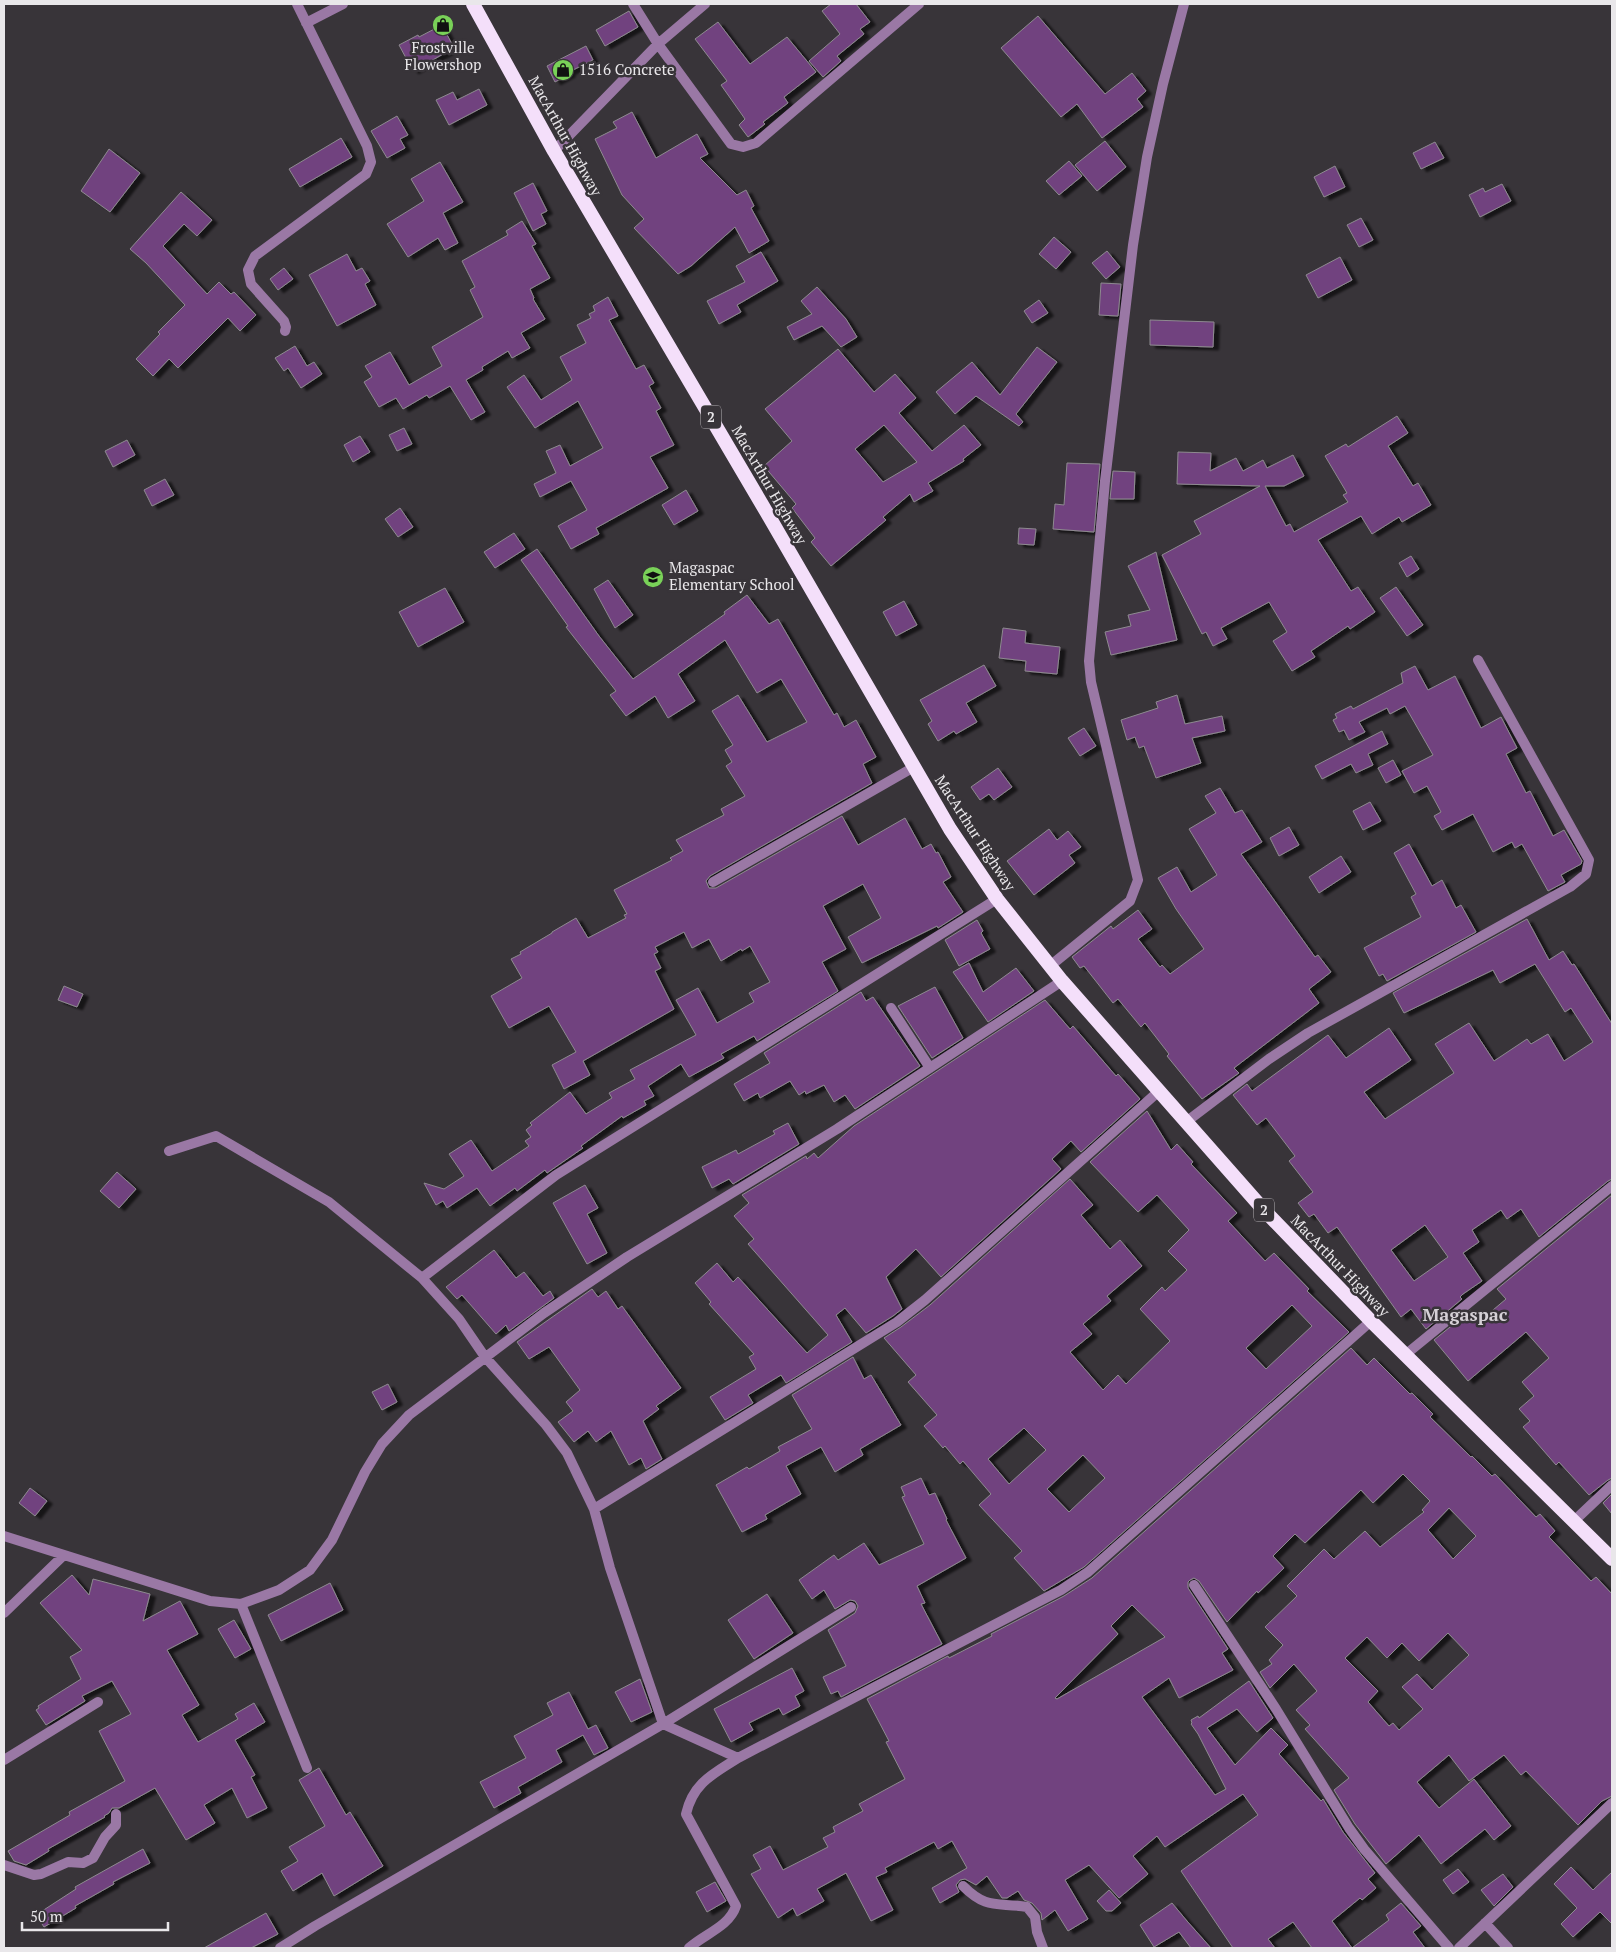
<svg xmlns="http://www.w3.org/2000/svg" width="1616" height="1952" viewBox="0 0 1616 1952" font-family="'PT Serif',serif">
<style>
.building{fill:#71427f;stroke:#8e8a90;fill-rule:evenodd;filter:url(#shadow)}
.lines{fill:none;stroke-linecap:round;stroke-linejoin:round}
.minor{stroke:#9a78a5;stroke-width:10}
.tertiary{stroke:#9a78a5;stroke-width:10}
.trunk{stroke:#f4dffa;stroke-width:14}
.labels{text-anchor:middle;stroke-width:5;stroke-linejoin:round;paint-order:stroke}
.shield{fill:#383439;stroke:#b4b1b5;stroke-width:1}
.shield-label{font-size:14px;font-weight:bold;fill:#e9e7ea}
.poi-label{font-size:15px;fill:#e9e7ea;stroke:#383439;text-anchor:start}
.street-label{font-size:15px;fill:#e9e7ea;stroke:#383439}
.quarter-label{font-size:18px;font-weight:bold;fill:#d6d1d7;stroke:#383439}
</style>
<defs>
<filter id="shadow"><feDropShadow dx="5.5" dy="3" stdDeviation="1" flood-color="#0009"/></filter>
</defs>
<rect width="100%" height="100%" fill="#383439"/>
<!-- building -->
<path class="building" d="M831 4H856L870 22 860 29 864 34 837 56 841 61 823 77 809 61 840 34 822 11Z
M629 11 638 27 605 46 596 30Z
M1038 16 1105 94 1132 73 1146 91 1137 99 1143 107 1102 138 1077 104 1061 117 1001 48Z
M718 22 750 64 787 37 816 72 784 97 788 103 763 122 765 124 748 137 739 125 745 119 721 85 727 81 695 39Z
M442 25 454 48 413 71 399 45 418 35 419 37Z
M586 46 593 60 569 72 570 74 555 82 547 66Z
M479 89 487 105 449 125 436 100 453 92 457 100Z
M632 112 656 158 697 134 708 154 700 158 737 195 746 190 754 206 751 208 769 241 749 253 735 227 691 266 678 274 634 228 644 219 622 195 595 139 617 128 613 122Z
M397 116 408 135 400 139 405 148 387 158 371 131Z
M341 138 352 157 300 187 289 169Z
M1105 141 1126 167 1097 191 1075 165Z
M1435 142 1444 158 1421 169 1413 153Z
M109 149 140 173 110 212 81 191Z
M1069 161 1082 176 1059 195 1046 181Z
M440 162 463 202 443 213 458 243 445 250 438 238 408 257 387 224 424 201 411 179Z
M1335 166 1345 187 1324 197 1314 177Z
M533 183 547 211 541 214 546 224 533 231 514 193Z
M1502 184 1511 201 1480 217 1469 195 1483 188 1485 192Z
M181 192 212 220 197 236 184 224 163 246 207 294 219 282 231 294 234 292 256 315 240 331 228 318 178 368 169 359 153 376 136 359 160 334 158 332 185 305 146 263 130 249Z
M1361 218 1373 240 1359 247 1347 225Z
M522 221 536 244 532 246 550 278 530 289 534 298 533 299 545 319 521 333 530 348 512 358 508 351 482 367 483 370 466 380 485 412 471 420 450 386 429 398 427 395 403 409 396 398 379 407 364 382 372 377 365 366 390 352 409 385 442 366 432 347 483 317 470 290 475 287 462 261 508 235 506 231Z
M1054 237 1071 252 1056 269 1039 254Z
M1107 251 1120 267 1106 279 1092 263Z
M761 252 778 281 737 305 741 312 719 324 707 301 745 282 736 266Z
M347 254 356 271 362 268 370 281 365 284 376 305 337 326 309 275Z
M1340 257 1352 280 1318 298 1306 275Z
M284 268 293 279 278 290 270 279Z
M1101 283 1121 284 1118 316 1099 315Z
M817 287 846 319 857 337 841 347 822 326 794 340 787 327 812 314 801 301Z
M608 297 618 316 609 320 636 369 644 365 654 383 649 386 661 408 656 411 674 445 650 457 668 488 596 528 599 534 571 549 558 526 587 510 571 481 540 497 534 484 556 473 546 451 560 445 570 466 603 448 578 401 535 428 507 387 524 375 541 400 572 380 560 357 586 343 577 325 591 318 589 314 595 311 593 306Z
M1039 300 1048 313 1032 323 1024 311Z
M1150 320 1214 322 1213 347 1150 345Z
M295 346 307 366 314 362 322 374 301 388 288 368 284 371 275 358Z
M1037 347 1057 362 1016 414 1023 422 1019 426 976 396 955 414 936 392 972 362 1000 395Z
M838 349 874 392 895 374 916 398 899 413 932 451 964 425 981 445 963 459 964 461 928 483 933 491 914 502 910 494 883 517 886 520 831 566 811 542 815 538 792 508 796 504 764 466 792 441 765 409ZM884 425 917 462 883 482 855 449Z
M1397 416 1408 433 1388 446 1413 486 1418 483 1431 505 1402 522 1399 517 1372 534 1361 516 1318 540 1351 591 1358 587 1375 612 1350 629 1348 626 1311 651 1315 657 1292 671 1273 641 1287 632 1269 602 1221 628 1227 639 1213 646 1206 632 1202 634 1162 555 1201 534 1194 521 1260 486 1177 484 1178 452 1211 453 1210 471 1236 458 1243 471 1263 460 1267 468 1293 455 1304 476 1284 486H1265L1286 526 1290 524 1294 532 1348 502 1343 495 1347 493 1325 456 1346 444 1348 447Z
M404 428 412 444 397 451 389 435Z
M360 436 370 452 353 462 344 445Z
M127 440 135 455 113 467 105 451Z
M1067 463 1100 464 1094 532 1053 529 1055 504 1064 505Z
M1113 471 1135 472 1134 499H1110Z
M165 479 174 495 152 506 144 490Z
M686 490 698 511 674 525 662 505Z
M400 508 413 527 398 537 385 519Z
M1019 528 1036 529 1034 545 1018 544Z
M514 533 525 549 495 568 484 552Z
M537 549 599 636 633 679 725 614 724 612 747 595 769 624 778 619 834 715 837 713 844 727 856 720 876 757 863 764 872 783 710 876 706 881 709 888H716L842 816 858 845 905 818 922 849 931 844 936 853 938 852 951 877 943 882 963 912 938 928 937 926 862 963 848 937 881 918 863 884 823 906 846 949 822 962 838 991 757 1041 754 1036 721 1054 724 1058 689 1077 681 1064 648 1086 654 1096 644 1101 646 1105 623 1118 622 1116 581 1146 583 1148 547 1173 545 1170 517 1191 515 1188 490 1206 477 1188 447 1208 443 1201 436 1205 424 1183 444 1189 464 1176 449 1154 471 1140 492 1171 529 1146 525 1141 531 1137 526 1130 532 1125 530 1123 570 1092 586 1114 612 1098 609 1093 635 1079 630 1070 696 1035 676 1000 698 988 717 1023 754 1002 749 993 770 982 750 946 742 951 741 949 721 961 709 939 692 948 684 932 655 947 658 952 654 954 661 968 655 971 674 1009 583 1061 590 1075 564 1089 552 1065 576 1052 549 1006 509 1028 491 996 522 978 511 959 521 954 520 952 552 933V932L576 918 588 938 626 918 624 915 627 914 614 890 672 860 670 858 683 851 676 840 724 815 721 809 745 796 726 766 732 762 725 750 733 745 712 711 738 695 767 742 807 722 781 679 757 693 725 640 678 674 695 701 668 718 655 696 626 716 610 695 616 691 566 627 568 626 521 560Z
M1156 552 1177 640 1111 655 1105 632 1131 626 1128 615 1150 610 1128 566Z
M1411 556 1419 569 1407 577 1399 563Z
M608 580 633 615 615 628 594 589Z
M1396 587 1423 625 1407 636 1380 598Z
M445 588 464 622 418 647 399 612Z
M904 601 917 625 896 636 883 612Z
M1003 628 1026 631 1025 643 1060 647 1057 674 1025 671 1026 661 999 658Z
M984 665 996 686 966 703 977 722 956 734 954 731 938 741 928 724 932 721 920 700Z
M1415 666 1428 690 1455 676 1481 728 1501 717 1517 748 1506 754 1526 793 1530 791 1553 836 1564 830 1582 861 1581 864 1561 875 1565 882 1548 891 1522 844 1515 848 1512 842 1493 852 1473 814 1442 830 1434 816 1441 812 1427 786 1414 793 1402 771 1433 755 1405 706 1390 714 1387 708 1359 722 1365 732 1349 740 1344 730 1339 732 1333 720 1337 718 1335 714 1351 706 1353 709 1403 683 1401 673Z
M1177 695 1185 724 1222 716 1225 731 1192 738 1201 763 1156 778 1144 746 1139 748 1135 737 1127 740 1121 720 1158 708 1156 702Z
M1084 728 1096 746 1080 756 1068 738Z
M1382 731 1388 744 1368 754 1373 765 1356 773 1351 764 1322 779 1315 766Z
M1393 760 1401 775 1386 783 1378 768Z
M998 768 1012 787 994 800 989 794 980 800 971 787Z
M1220 788 1235 813 1242 810 1262 842 1241 854 1315 957 1318 955 1331 972 1309 989 1319 1003 1234 1068 1239 1073 1202 1099 1167 1056 1169 1054 1145 1023 1141 1027 1118 999 1113 1003 1084 966 1080 968 1072 957 1111 926 1113 929 1138 910 1152 929 1138 939 1160 967 1162 965 1170 974 1204 949 1176 909 1158 878 1177 867 1191 892 1217 875 1189 829 1216 813 1205 796Z
M1370 802 1381 821 1363 830 1353 811Z
M1289 827 1299 845 1279 856 1270 838Z
M1049 829 1057 840 1068 831 1081 847 1069 855 1075 863 1034 895 1007 861Z
M1409 844 1432 886 1442 880 1456 908 1461 905 1476 932 1387 981 1383 974 1379 976 1364 948 1421 917 1411 897 1416 894 1394 853Z
M1341 856 1351 872 1319 893 1309 877Z
M1527 919 1549 960 1563 951 1572 965 1574 964 1612 1024V1179L1608 1181 1539 1237 1521 1209 1507 1219 1501 1210 1472 1230 1479 1242 1463 1253 1482 1281 1463 1294 1460 1297 1462 1299 1426 1329 1411 1309 1401 1317 1337 1227 1328 1233 1314 1214 1309 1217 1298 1203 1313 1192 1289 1161 1295 1156 1266 1118 1257 1125 1233 1095 1247 1084 1252 1091 1328 1035 1346 1058 1389 1028 1411 1060 1364 1092 1385 1119 1454 1073 1435 1044 1469 1023 1494 1061 1527 1039 1531 1044 1548 1034 1564 1061 1593 1042 1571 1008 1565 1012 1535 964 1500 983 1493 970 1404 1013 1393 993ZM1425 1225 1448 1257 1414 1281 1391 1250Z
M977 920 983 931 981 933 990 949 959 966 945 940Z
M969 963 983 992 1016 968 1034 991 988 1022 953 972Z
M64 986 83 994 77 1007 58 1000Z
M935 987 963 1038 932 1058 898 1006Z
M861 992 866 1001 873 997 920 1066 855 1109 845 1095 834 1102 824 1085 806 1094 805 1091 799 1095 790 1081 760 1098 758 1093 744 1101 734 1084 770 1063 764 1053Z
M1045 1000 1070 1029 1073 1026 1116 1076 1118 1074 1140 1099 1081 1152 1071 1141 1052 1159 1061 1169 941 1277 916 1249 886 1277 902 1309 893 1316 866 1333 845 1308 836 1315 852 1342 786 1383 781 1375 748 1395 753 1403 725 1420 710 1397 756 1369 749 1357 754 1354 709 1304 711 1302 695 1283 717 1263 733 1282 738 1277 807 1353 828 1335 748 1244 754 1239 734 1216 749 1203 742 1195 806 1156 807 1159 814 1153 818 1158 854 1126Z
M1147 1111 1171 1150 1177 1144 1193 1162 1191 1164 1237 1213 1228 1221 1265 1261 1274 1253 1309 1289 1307 1291 1349 1332 1084 1567 1044 1591 1014 1558 1022 1551 979 1505 991 1494 963 1461 960 1464 945 1446 943 1448 924 1426 937 1415 908 1382 916 1375 884 1338 901 1327 930 1305 1070 1179 1093 1205 1081 1215 1110 1249 1120 1240 1142 1266 1107 1296 1111 1301 1083 1324 1092 1334 1070 1352 1103 1390 1118 1375 1126 1384 1170 1341 1140 1309 1162 1287 1165 1291 1187 1270 1168 1251 1189 1230 1157 1195 1138 1212 1090 1162ZM1292 1305 1312 1326 1266 1369 1246 1348ZM1024 1428 1046 1450 1009 1484 988 1459ZM1083 1455 1105 1478 1069 1512 1047 1489Z
M788 1123 799 1144 733 1184 729 1179 712 1188 702 1167 736 1150 738 1154 775 1134 773 1131Z
M117 1172 136 1189 119 1208 100 1191Z
M585 1185 598 1208 587 1214 607 1253 587 1264 553 1203Z
M1612 1195V1478L1608 1480 1589 1495 1559 1462 1556 1465 1523 1427 1530 1421 1519 1409 1534 1396 1522 1382 1549 1358 1526 1332 1468 1381 1434 1340 1471 1310 1480 1321 1506 1299 1497 1289Z
M494 1250 516 1278 524 1272 543 1296 550 1291 554 1298 509 1331 506 1325 496 1334 462 1295 457 1299 446 1287Z
M592 1289 598 1297 606 1291 618 1309 622 1306 681 1388 656 1406 659 1409 643 1421 662 1459 646 1469 641 1458 629 1465 611 1431 596 1442 588 1431 574 1442 558 1422 573 1411 566 1402 580 1390 549 1347 529 1359 517 1342Z
M1351 1348 1367 1365 1374 1358 1410 1394 1412 1393 1433 1414 1430 1417 1471 1457 1472 1456 1492 1476 1495 1474 1536 1517 1540 1514 1555 1531 1549 1537 1591 1581 1596 1577 1612 1594V1796L1602 1801 1578 1825 1526 1771 1521 1775 1504 1755 1469 1781 1449 1755 1417 1782 1439 1808 1474 1779 1511 1826 1494 1840 1485 1829 1441 1864 1419 1835 1386 1864 1355 1824 1334 1790 1349 1778 1305 1729 1310 1725 1296 1710 1317 1691 1294 1664 1270 1688 1260 1672 1272 1664 1269 1660 1283 1645 1265 1627 1297 1596 1287 1586 1324 1549 1334 1559 1365 1531 1380 1547 1424 1512 1422 1510 1430 1501 1403 1474 1373 1503 1361 1490 1305 1543 1295 1534 1273 1556 1284 1568 1258 1593 1257 1591 1227 1622 1199 1581 1194 1578 1190 1580 1188 1582V1588L1228 1649 1222 1653 1233 1670 1179 1698 1169 1678 1142 1697 1215 1795 1226 1789 1198 1734 1191 1724 1192 1723 1191 1720 1198 1716 1199 1718 1249 1681 1273 1718 1257 1732 1237 1709 1207 1728 1235 1765 1271 1728 1288 1745 1279 1754 1321 1801 1323 1799 1343 1832 1375 1873 1368 1879 1376 1888 1362 1900 1360 1898 1332 1921 1352 1948 1389 1920 1386 1915 1401 1903 1421 1926 1413 1932 1425 1948H1312L1293 1922 1268 1939 1275 1948H1233L1181 1871 1258 1815 1243 1794 1165 1847 1157 1836 1133 1856 1148 1874 1119 1898 1089 1865 1065 1880 1088 1919 1068 1931 1055 1910 1042 1920 1041 1913 1032 1903 1024 1900 1018 1891 1007 1898H1002L987 1876 976 1885 965 1879 960 1880 956 1885 959 1892 940 1903 932 1888 967 1868 952 1841 938 1849 934 1842 885 1868 887 1872 876 1877 893 1910 871 1921 846 1873 817 1889 824 1901 797 1916 793 1908 778 1918 751 1874 761 1869 753 1855 770 1846 783 1870 828 1847 823 1838 835 1832 833 1827 863 1811 859 1804 905 1779 886 1742 889 1741 867 1699 948 1656 949 1658 992 1636 991 1634 995 1632 1064 1596 1092 1578ZM1449 1508 1476 1536 1453 1559 1428 1530ZM1132 1605 1165 1637 1057 1699 1055 1698 1118 1634 1111 1626ZM1448 1633 1469 1655 1432 1690 1417 1674 1402 1687 1423 1709 1399 1730 1393 1723 1389 1726 1368 1702 1378 1691 1345 1658 1367 1637 1387 1658 1402 1643 1419 1661Z
M853 1357 864 1379 871 1375 901 1425 860 1449 863 1455 835 1472 821 1447 786 1466 801 1494 765 1515 767 1519 742 1532 716 1485 747 1467 749 1469 780 1451 778 1447 812 1429 792 1395Z
M388 1384 397 1402 382 1410 372 1392Z
M921 1478 929 1495 935 1493 947 1519 946 1520 966 1558 917 1586 925 1603 921 1604 942 1644 841 1697 838 1691 831 1694 823 1677 846 1666 828 1630 855 1613 858 1606 855 1601 850 1600 835 1609 824 1590 812 1599 799 1580 834 1555 838 1560 864 1543 879 1565 924 1544 902 1497 905 1496 901 1487Z
M30 1488 47 1501 35 1516 19 1503Z
M1612 1494V1514L1603 1503Z
M72 1575 89 1595 93 1579 150 1594 143 1621 180 1601 198 1634 167 1650 199 1705 182 1715 198 1742 238 1719 235 1714 254 1703 265 1722 235 1740 255 1775 251 1777 267 1808 247 1818 232 1788 204 1805 215 1823 186 1840 155 1788 119 1808H112L109 1813 104 1816 105 1817 48 1849 49 1851 26 1865 14 1861 8 1851 70 1815 69 1812 125 1781 99 1731 131 1714 112 1681 82 1696 85 1701 46 1725 36 1710 39 1708 38 1706 81 1679 70 1657 82 1650 40 1603Z
M330 1583 343 1610 281 1641 268 1615Z
M767 1594 793 1633 754 1659 728 1620Z
M234 1620 251 1649 235 1658 218 1629Z
M792 1668 804 1691 795 1696 800 1706 783 1715 779 1708 749 1723 753 1730 731 1742 714 1709Z
M640 1679 652 1712 631 1722 615 1692Z
M569 1692 588 1729 596 1725 608 1748 594 1755 583 1735 556 1750 562 1762 518 1787 521 1793 494 1808 480 1782 526 1758 514 1736 553 1715 547 1703Z
M319 1768 346 1815 350 1812 383 1866 334 1896 322 1873 293 1891 281 1871 298 1861 289 1847 325 1826 299 1780Z
M143 1849 150 1863 113 1882 114 1884 75 1906 76 1908 44 1927 36 1915 76 1889 75 1887Z
M1571 1867 1593 1890 1612 1872V1924L1600 1912 1573 1937 1561 1924 1577 1908 1554 1884Z
M1458 1869 1469 1882 1453 1894 1443 1880Z
M1503 1874 1513 1887 1494 1906 1481 1890Z
M715 1882 726 1901 707 1912 696 1892Z
M1109 1890 1121 1903 1112 1911H1106L1097 1901Z
M1172 1903 1187 1921 1211 1948H1191L1179 1932 1154 1947 1140 1925Z
M266 1913 278 1934 251 1948H204Z"/>
<g class="lines">
<!-- minor -->
<path class="minor" d="M633 4 658 44 731 144 743 147 756 143 919 4
M306 23 343 4
M554 151 658 44 705 4
M285 331 286 327 284 321 251 284 248 270 255 256 366 174 371 162 367 146 297 4
M713 882 914 767
M1050 966 1130 901 1138 880 1091 682 1089 661 1105 481 1133 245 1147 157 1163 84 1184 4
M891 1008 930 1068
M1186 1122 1269 1059 1308 1033 1570 887 1586 874 1589 860 1478 660
M169 1151 216 1136 329 1202 422 1278 459 1319 485 1357 546 1425 567 1453 594 1509 610 1568 663 1724 315 1926 280 1948
M422 1278 556 1175 997 899
M594 1509 897 1322 925 1300 1159 1091
M1574 1521 1612 1485
M4 1536 210 1601 241 1604 279 1590 310 1570 332 1540 365 1472 382 1444 409 1415 544 1313 627 1257 837 1129 1062 981
M1194 1585 1276 1709 1349 1828 1364 1849 1449 1948
M241 1604 307 1768
M4 1613 64 1555
M663 1724 851 1607
M663 1724 738 1758
M4 1760 98 1702
M4 1865 34 1875 41 1874 68 1862 83 1863 93 1858 105 1837 116 1825V1814
M963 1886C987 1910 997 1902 1027 1907L1035 1917 1037 1932 1043 1948
M1485 1923 1508 1948
M689 1948C704 1934 729 1927 736 1906L686 1814C693 1783 713 1774 738 1758L1061 1590 1088 1572 1371 1321
M1459 1948 1612 1803"/>
<!-- tertiary -->
<path class="tertiary" d="M1405 1355 1612 1186"/>
<!-- trunk -->
<path class="trunk" d="M473 4 554 151 767 513 950 829 997 899 1062 981 1263 1209 1371 1321 1612 1559"/>
</g>
<!-- icons -->
<defs>
<g id="shop-disc" transform="scale(1.125)"><circle r="9.5" fill="#79d158" stroke="#383439"/><path d="M-5-2.5h2.3a2.7 3.5 0 0 1 5.4 0H5L5.5 6h-11ZM-1.5-2.5h3a1.5 2.3 0 0 0-3 0Z" fill="#111"/></g>
<g id="school-disc" transform="scale(1.125)"><circle r="9.5" fill="#79d158" stroke="#383439"/><path d="M0-5L7-2L0 1L-7-2ZM-4 1L0 2.5L4 1V4Q0 6-4 4Z" fill="#111"/></g>
</defs>
<g fill-rule="evenodd">
<use href="#shop-disc" x="443" y="25"/>
<use href="#shop-disc" x="563" y="70"/>
<use href="#school-disc" x="653" y="577"/>
</g>
<g class="labels">
<!-- shield labels -->
<g class="shield">
<rect x="701" y="405.5" width="20" height="23" rx="4"/>
<rect x="1254" y="1198.5" width="20" height="23" rx="4"/>
</g>
<g class="shield-label">
<text x="711" y="422">2</text>
<text x="1264" y="1215">2</text>
</g>
<!-- poi labels -->
<g class="poi-label">
<text x="443" y="53" text-anchor="middle">Frostville<tspan x="443" dy="17">Flowershop</tspan></text>
<text x="579" y="75">1516 Concrete</text>
<text x="669" y="573">Magaspac<tspan x="669" dy="17">Elementary School</tspan></text>
</g>
<!-- street labels -->
<g class="street-label">
<text transform="translate(565 136) rotate(61)" y="5">MacArthur Highway</text>
<text transform="translate(769 485) rotate(60)" y="5">MacArthur Highway</text>
<text transform="translate(975 833) rotate(57)" y="5">MacArthur Highway</text>
<text transform="translate(1340 1266) rotate(46)" y="5">MacArthur Highway</text>
</g>
<!-- quarter labels -->
<g class="quarter-label">
<text x="1465" y="1321">Magaspac</text>
</g>
</g>
<!-- border -->
<rect width="1616" height="1952" fill="none" stroke="#e9e7ea" stroke-width="10"/>
<!-- scale -->
<path d="M22 1922v8h146v-8" fill="none" stroke="#e9e7ea" stroke-width="2.5"/>
<text x="30" y="1922" font-size="15" fill="#e9e7ea" stroke="#383439" stroke-width="4" paint-order="stroke">50 m</text>
</svg>
